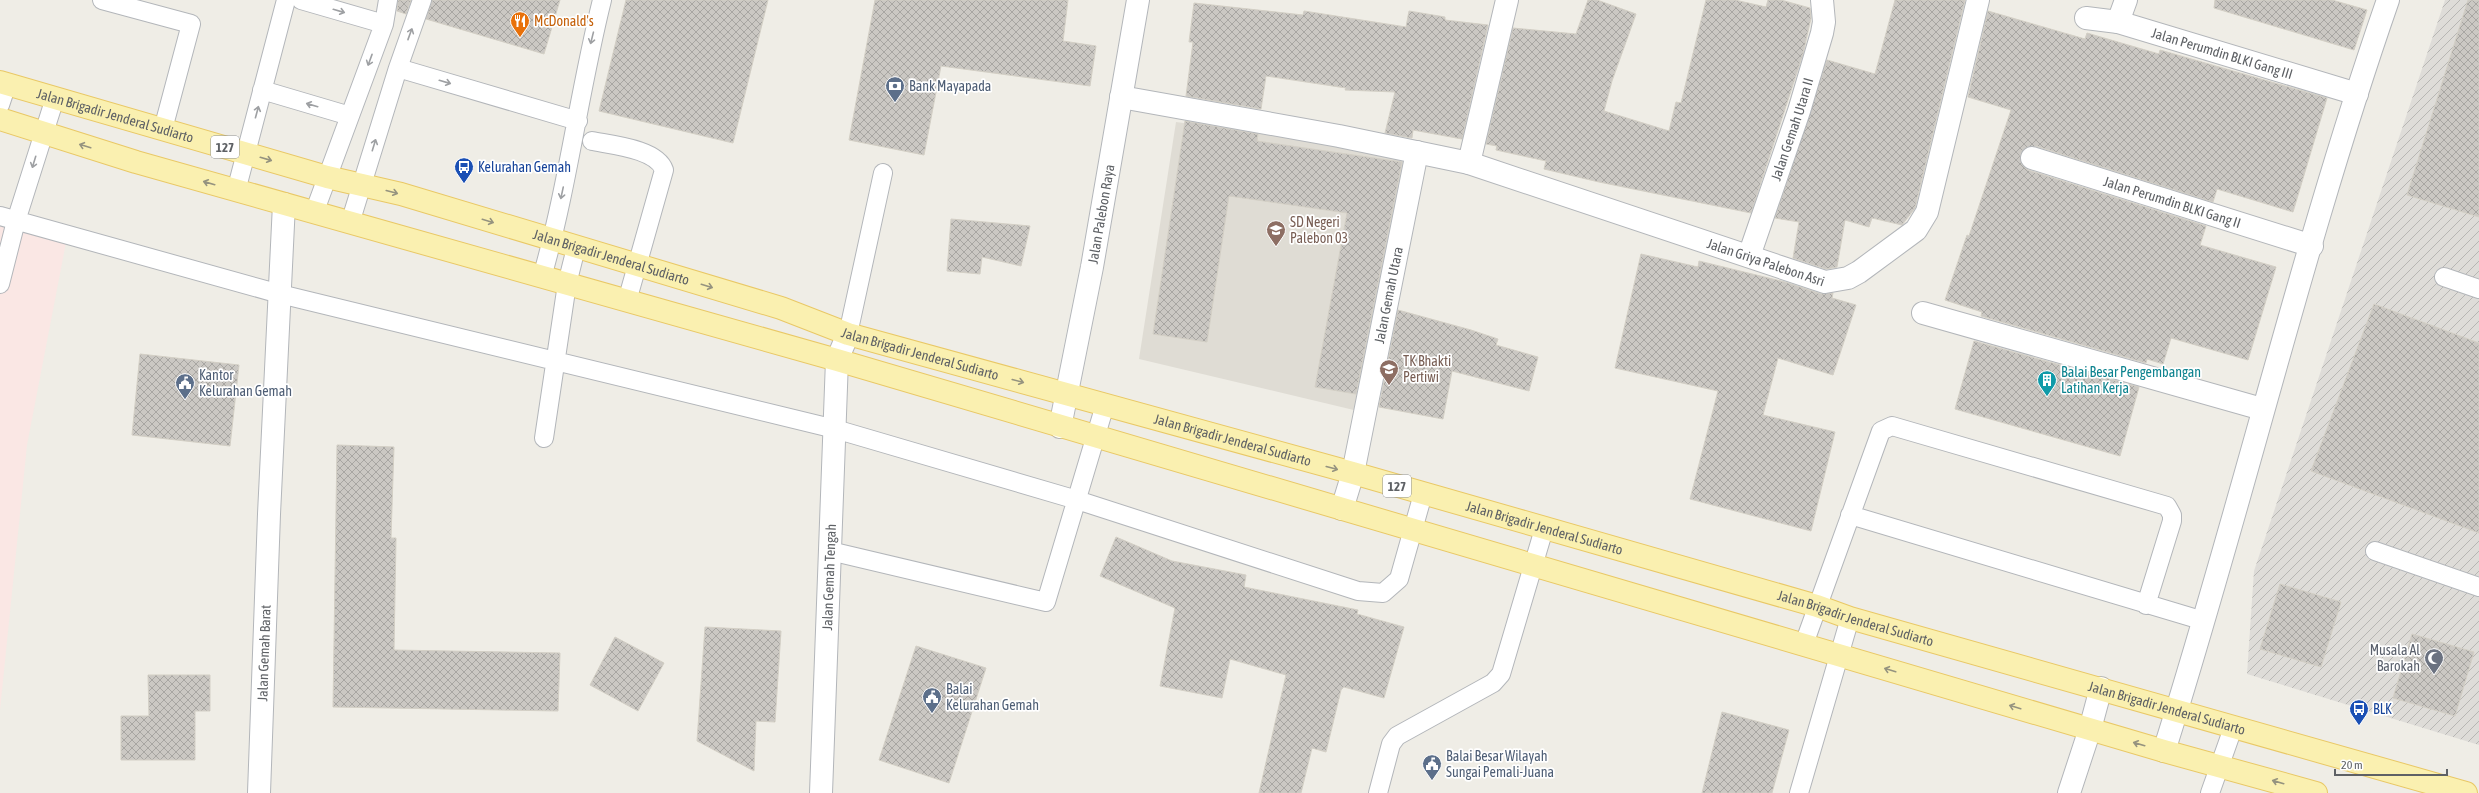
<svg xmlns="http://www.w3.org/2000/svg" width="2479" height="793" viewBox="0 0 2479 793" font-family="'Asap Condensed',sans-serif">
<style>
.industrial{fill:url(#industrial-furrows)}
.education{fill:#dfdcd4}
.medical{fill:#fae7e4}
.building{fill:url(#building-cross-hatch);stroke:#d3cfc5}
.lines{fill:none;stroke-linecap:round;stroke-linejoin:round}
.lane-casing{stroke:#b3b6ba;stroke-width:20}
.street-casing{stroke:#b3b6ba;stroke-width:24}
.primary-casing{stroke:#e9c866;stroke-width:24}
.lane{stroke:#fff;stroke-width:18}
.street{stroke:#fff;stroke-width:22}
.primary{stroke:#faf0b0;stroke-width:22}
.oneway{stroke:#9ea0a3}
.oneway2{stroke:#95937f}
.labels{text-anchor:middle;stroke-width:3.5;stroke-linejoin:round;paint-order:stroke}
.shield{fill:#fff;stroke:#8e9093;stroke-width:1}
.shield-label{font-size:13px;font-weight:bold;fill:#5e6165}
.food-label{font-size:14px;fill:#c56008;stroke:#fff;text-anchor:start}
.street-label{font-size:14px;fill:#5e6165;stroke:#fff}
.service-label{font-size:14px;fill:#4e5e75;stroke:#fff;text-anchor:start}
.transit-label{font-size:14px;fill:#164399;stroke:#fff;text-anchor:start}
.education-label{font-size:14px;fill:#785e54;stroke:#fff;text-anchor:start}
.culture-label{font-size:14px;fill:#0d838f;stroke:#fff;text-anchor:start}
.worship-label{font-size:14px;fill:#5b616d;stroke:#fff;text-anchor:end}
</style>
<defs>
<pattern id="industrial-furrows" width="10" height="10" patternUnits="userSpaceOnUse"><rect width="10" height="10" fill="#dedcd8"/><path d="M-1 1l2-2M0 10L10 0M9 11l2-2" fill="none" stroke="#b7b6b3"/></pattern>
<pattern id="building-cross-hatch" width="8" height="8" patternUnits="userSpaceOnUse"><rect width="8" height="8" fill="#cbc8c3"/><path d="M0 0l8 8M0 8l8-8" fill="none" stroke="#a8a6a2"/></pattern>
</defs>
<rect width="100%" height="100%" fill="#efede6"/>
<!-- industrial -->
<path class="industrial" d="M2445 0H2479V745L2247 674 2254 571Z"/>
<!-- education -->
<path class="education" d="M1176 122 1337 144 1411 158 1358 411 1139 359Z"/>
<!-- medical -->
<path class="medical" d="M0 214 69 227 27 445 0 710Z"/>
<!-- building -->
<path class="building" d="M398 0H411L406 14 397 11Z
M432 0H560L544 54 426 19Z
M626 0H768L733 143 599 111Z
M875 0H1068L1063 41 1096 46 1090 86 941 66 924 155 849 140Z
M1588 0H1597L1636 14 1612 81 1604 111 1669 131 1676 102 1681 103 1706 0H1735L1766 7 1768 0H1781L1810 8 1811 18 1803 54 1751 213 1599 182 1544 169 1546 161 1496 150 1497 146 1486 144 1513 28 1576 34Z
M1895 0H1965L1915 208 1902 225 1872 218 1869 227 1845 220 1837 267 1826 269 1793 258 1799 222 1775 218 1827 60 1875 74Z
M2215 0H2332L2367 10 2354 50 2214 8Z
M2468 0H2479V217L2407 195Z
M1194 3 1303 15 1304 11 1406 27 1409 11 1445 17V20L1488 25 1462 139 1413 130 1412 138 1385 133 1395 92 1345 90 1346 88 1266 76 1261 109 1186 96 1193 42H1189Z
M1988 11 2085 39 2087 33 2159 54 2160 50 2327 98 2293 212 2217 189 2213 202 2036 146 2024 149 2020 155 2023 166 2028 170 2206 226 2200 245 2276 267 2248 360 2171 338 2163 364 2147 359 2146 363 1981 316 1982 312 1945 300 1967 235 1969 236 2011 110 1968 97Z
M1185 121 1258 134 1257 141 1402 162 1356 394 1315 387 1347 213 1229 196 1207 342 1153 334Z
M951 219 1030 226 1021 266 982 257 980 274 947 271Z
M1641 254 1698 267 1699 261 1785 282 1821 294 1833 293 1832 298 1856 305 1833 375 1778 358 1763 415 1835 432 1811 531 1690 499 1718 391 1615 368Z
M2374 304 2479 343V533L2311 471Z
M1398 310 1471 330 1498 339 1496 345 1538 357 1529 391 1452 371 1443 419 1379 407Z
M1974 341 2139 387 2120 456 1955 409Z
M140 354 239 365 230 446 132 435Z
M337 445 394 447 391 538H396L394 650 560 653 558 711 333 707Z
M1116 537 1172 561 1246 575 1244 587 1358 610 1357 614 1404 627 1384 698 1344 687 1341 690 1326 752 1312 748 1301 793H1259L1286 675 1230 659 1222 698 1160 686 1175 608 1100 576Z
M2280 584 2341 602 2321 667 2260 649Z
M705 627 781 631 775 722 756 721 754 771 697 741Z
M2412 634 2474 652 2455 716 2393 698Z
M615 637 664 663 638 711 590 685Z
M916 646 986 668 949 783 879 760Z
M148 675H210V711H195V760H121V716H149Z
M1722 712 1789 730 1772 793H1702Z"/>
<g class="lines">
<!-- lane casing -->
<g class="lane-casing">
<path id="lane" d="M102 0 191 24 163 129
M301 0 384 24
M398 68 422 0
M262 90 350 116
M0 105 7 84
M592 141C612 145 657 149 664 170L627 301
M236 191 286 0
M314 213 384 24 388 0
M0 216 280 294 835 429 1077 500 1358 591 1383 593 1399 579 1423 494
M350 223 398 68 578 121
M542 277C568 186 579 92 602 0
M2444 277 2479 289
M0 284 16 221 55 98
M848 334 883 173
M544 438 567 284 576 248
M1850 515 2204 621
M830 551 1046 602 1105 405
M2375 551 2479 587
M1804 644 1881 431 1892 426 2167 506 2172 515V521L2146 605
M1378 793 1391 744 1397 736 1493 683 1501 674 1544 529
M1799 793 1850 618
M2210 793 2233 728"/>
</g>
<!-- street casing -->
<g class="street-casing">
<g id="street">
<path id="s1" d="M2086 18 2118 22 2357 94"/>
<path d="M2118 22 2126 0"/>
<path d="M1121 97 1339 136 1469 163 1507 0"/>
<path id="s2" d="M2032 158 2312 246"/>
<path id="s3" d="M1469 163 1825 282 1848 278 1859 272 1916 230 1927 212 1978 0"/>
<path id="s4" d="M1749 256 1799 111 1822 33 1824 22 1822 0"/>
<path d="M1923 313 2262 409"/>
<path id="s5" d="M1060 427 1092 267 1138 0"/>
<path id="s6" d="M1342 509 1353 473 1417 152"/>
<path d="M2164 751C2243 502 2302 247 2388 0"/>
<path id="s7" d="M259 793 269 514 284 204"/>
<path id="s8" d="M821 793 837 360 848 334"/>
<path d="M2069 793 2090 729 2101 688"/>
</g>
</g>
<!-- primary casing -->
<g class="primary-casing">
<g id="primary">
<path id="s9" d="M0 82 327 177 401 194 781 308 848 334 1353 473 1817 606 1850 618 2466 793"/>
<path d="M0 119 136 162 837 360 2164 751 2316 793"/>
</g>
</g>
<!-- lane -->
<use href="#lane" class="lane"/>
<!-- street -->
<use href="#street" class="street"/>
<!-- primary -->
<use href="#primary" class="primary"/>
</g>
<!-- one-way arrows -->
<defs><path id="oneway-shaft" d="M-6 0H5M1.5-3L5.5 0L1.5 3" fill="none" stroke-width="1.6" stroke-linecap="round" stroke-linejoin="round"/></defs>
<g class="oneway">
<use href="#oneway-shaft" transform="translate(339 11) rotate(16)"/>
<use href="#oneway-shaft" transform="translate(410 34) rotate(-70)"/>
<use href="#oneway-shaft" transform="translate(592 38) rotate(104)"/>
<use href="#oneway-shaft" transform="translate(370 60) rotate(110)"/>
<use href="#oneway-shaft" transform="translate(445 82) rotate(16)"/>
<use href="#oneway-shaft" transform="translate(312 105) rotate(-164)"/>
<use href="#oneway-shaft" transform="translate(257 112) rotate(-75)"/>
<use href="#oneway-shaft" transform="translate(374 145) rotate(-73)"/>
<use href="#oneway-shaft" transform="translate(34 162) rotate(107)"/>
<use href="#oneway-shaft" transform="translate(562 193) rotate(102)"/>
</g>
<g class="oneway2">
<use href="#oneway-shaft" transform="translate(85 146) rotate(-163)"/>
<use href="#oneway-shaft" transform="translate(266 159) rotate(16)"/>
<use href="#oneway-shaft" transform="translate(209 183) rotate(-164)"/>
<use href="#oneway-shaft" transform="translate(392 192) rotate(15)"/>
<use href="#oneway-shaft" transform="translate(488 221) rotate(17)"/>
<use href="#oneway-shaft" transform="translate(707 286) rotate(17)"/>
<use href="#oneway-shaft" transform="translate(1018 381) rotate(15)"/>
<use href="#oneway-shaft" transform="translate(1332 468) rotate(15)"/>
<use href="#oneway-shaft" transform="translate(1890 670) rotate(-163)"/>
<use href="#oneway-shaft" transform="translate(2015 707) rotate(-163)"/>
<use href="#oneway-shaft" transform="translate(2139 744) rotate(-164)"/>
<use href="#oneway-shaft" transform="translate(2278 782) rotate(-164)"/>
</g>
<!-- icons -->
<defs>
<g id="restaurant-pin" transform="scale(1)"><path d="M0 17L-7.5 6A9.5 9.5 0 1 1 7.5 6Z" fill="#e8710a" stroke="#fff"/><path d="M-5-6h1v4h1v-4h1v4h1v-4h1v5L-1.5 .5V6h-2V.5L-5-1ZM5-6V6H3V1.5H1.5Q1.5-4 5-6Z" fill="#fff"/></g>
<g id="bank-pin" transform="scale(1)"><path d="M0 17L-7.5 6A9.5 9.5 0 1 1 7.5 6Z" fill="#5c6f8a" stroke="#fff"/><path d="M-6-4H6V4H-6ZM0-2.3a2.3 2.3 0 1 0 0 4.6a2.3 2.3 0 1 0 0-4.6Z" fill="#fff"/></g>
<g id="bus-pin" transform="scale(1)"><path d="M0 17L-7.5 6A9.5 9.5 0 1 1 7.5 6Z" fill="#1a4fb4" stroke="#fff"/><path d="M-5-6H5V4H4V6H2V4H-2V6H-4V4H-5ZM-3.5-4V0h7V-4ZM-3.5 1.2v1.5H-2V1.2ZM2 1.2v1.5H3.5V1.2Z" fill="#fff"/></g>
<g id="school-pin" transform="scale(1)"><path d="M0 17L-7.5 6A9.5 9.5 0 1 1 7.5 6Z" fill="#8d6e63" stroke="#fff"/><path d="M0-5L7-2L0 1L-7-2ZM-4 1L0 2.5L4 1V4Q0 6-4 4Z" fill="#fff"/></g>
<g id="building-pin" transform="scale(1)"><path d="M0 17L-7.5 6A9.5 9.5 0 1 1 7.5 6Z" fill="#0f9aa8" stroke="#fff"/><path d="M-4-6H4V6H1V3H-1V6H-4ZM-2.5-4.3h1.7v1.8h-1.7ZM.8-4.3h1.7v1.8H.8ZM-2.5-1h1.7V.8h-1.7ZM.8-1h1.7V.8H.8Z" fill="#fff"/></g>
<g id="civic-pin" transform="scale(1)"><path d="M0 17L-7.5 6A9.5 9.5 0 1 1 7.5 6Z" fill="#5c6f8a" stroke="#fff"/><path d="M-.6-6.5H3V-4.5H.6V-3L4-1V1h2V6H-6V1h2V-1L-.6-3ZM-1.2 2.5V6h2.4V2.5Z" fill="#fff"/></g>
<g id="mosque-pin" transform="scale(1)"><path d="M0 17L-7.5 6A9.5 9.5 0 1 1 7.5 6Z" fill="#6b7280" stroke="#fff"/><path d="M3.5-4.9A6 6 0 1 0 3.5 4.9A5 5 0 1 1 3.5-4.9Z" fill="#fff"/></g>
</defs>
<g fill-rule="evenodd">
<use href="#restaurant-pin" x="520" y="21"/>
<use href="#bank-pin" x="895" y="86"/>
<use href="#bus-pin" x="464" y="167"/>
<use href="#school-pin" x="1276" y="230"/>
<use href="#school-pin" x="1389" y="369"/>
<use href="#building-pin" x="2047" y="380"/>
<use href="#civic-pin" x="185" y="383"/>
<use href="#mosque-pin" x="2434" y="658"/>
<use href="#civic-pin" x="932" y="697"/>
<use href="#bus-pin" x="2359" y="709"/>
<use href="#civic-pin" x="1432" y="764"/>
</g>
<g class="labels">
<!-- shield labels -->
<g class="shield">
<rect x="211" y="136" width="28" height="22" rx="3"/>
<rect x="1383" y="475" width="28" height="22" rx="3"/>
</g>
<g class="shield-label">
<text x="225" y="152">127</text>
<text x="1397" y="491">127</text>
</g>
<!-- food labels -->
<g class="food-label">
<text x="534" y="26">McDonald's</text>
</g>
<!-- street labels -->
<g class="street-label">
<text dy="5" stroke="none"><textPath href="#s1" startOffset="141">Jalan Perumdin BLKI Gang III</textPath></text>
<text dy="5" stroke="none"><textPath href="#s9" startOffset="120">Jalan Brigadir Jenderal Sudiarto</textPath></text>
<text dy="5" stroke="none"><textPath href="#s4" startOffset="134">Jalan Gemah Utara II</textPath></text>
<text dy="5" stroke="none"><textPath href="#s2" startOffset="147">Jalan Perumdin BLKI Gang II</textPath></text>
<text dy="5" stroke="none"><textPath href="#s5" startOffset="217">Jalan Palebon Raya</textPath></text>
<text dy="5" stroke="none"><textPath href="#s9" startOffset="636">Jalan Brigadir Jenderal Sudiarto</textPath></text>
<text dy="5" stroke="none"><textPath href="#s3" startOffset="313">Jalan Griya Palebon Asri</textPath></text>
<text dy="5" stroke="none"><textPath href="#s6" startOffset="219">Jalan Gemah Utara</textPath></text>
<text dy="5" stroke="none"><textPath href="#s9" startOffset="960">Jalan Brigadir Jenderal Sudiarto</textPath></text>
<text dy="5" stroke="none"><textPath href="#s9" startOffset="1284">Jalan Brigadir Jenderal Sudiarto</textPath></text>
<text dy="5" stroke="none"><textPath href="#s9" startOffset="1608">Jalan Brigadir Jenderal Sudiarto</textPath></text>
<text dy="5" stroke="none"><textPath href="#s8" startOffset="216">Jalan Gemah Tengah</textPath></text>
<text dy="5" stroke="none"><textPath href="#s9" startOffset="1932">Jalan Brigadir Jenderal Sudiarto</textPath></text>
<text dy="5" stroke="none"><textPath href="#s7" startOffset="140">Jalan Gemah Barat</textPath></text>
<text dy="5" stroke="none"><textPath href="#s9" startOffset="2256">Jalan Brigadir Jenderal Sudiarto</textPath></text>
</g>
<!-- service labels -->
<g class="service-label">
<text x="909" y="91">Bank Mayapada</text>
<text x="199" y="380">Kantor<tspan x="199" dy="16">Kelurahan Gemah</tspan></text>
<text x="946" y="694">Balai<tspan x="946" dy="16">Kelurahan Gemah</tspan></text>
<text x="1446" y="761">Balai Besar Wilayah<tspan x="1446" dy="16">Sungai Pemali-Juana</tspan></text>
</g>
<!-- transit labels -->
<g class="transit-label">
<text x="478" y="172">Kelurahan Gemah</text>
<text x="2373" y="714">BLK</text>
</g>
<!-- education labels -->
<g class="education-label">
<text x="1290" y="227">SD Negeri<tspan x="1290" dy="16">Palebon 03</tspan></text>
<text x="1403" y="366">TK Bhakti<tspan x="1403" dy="16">Pertiwi</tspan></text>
</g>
<!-- culture labels -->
<g class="culture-label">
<text x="2061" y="377">Balai Besar Pengembangan<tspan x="2061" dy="16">Latihan Kerja</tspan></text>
</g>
<!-- worship labels -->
<g class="worship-label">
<text x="2420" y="655">Musala Al<tspan x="2420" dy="16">Barokah</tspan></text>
</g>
</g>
<!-- scale -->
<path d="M2335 769v6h112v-6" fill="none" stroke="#5e6165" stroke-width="2"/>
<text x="2341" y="769" font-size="12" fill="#5e6165" stroke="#ffffff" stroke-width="3" paint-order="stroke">20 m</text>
</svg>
